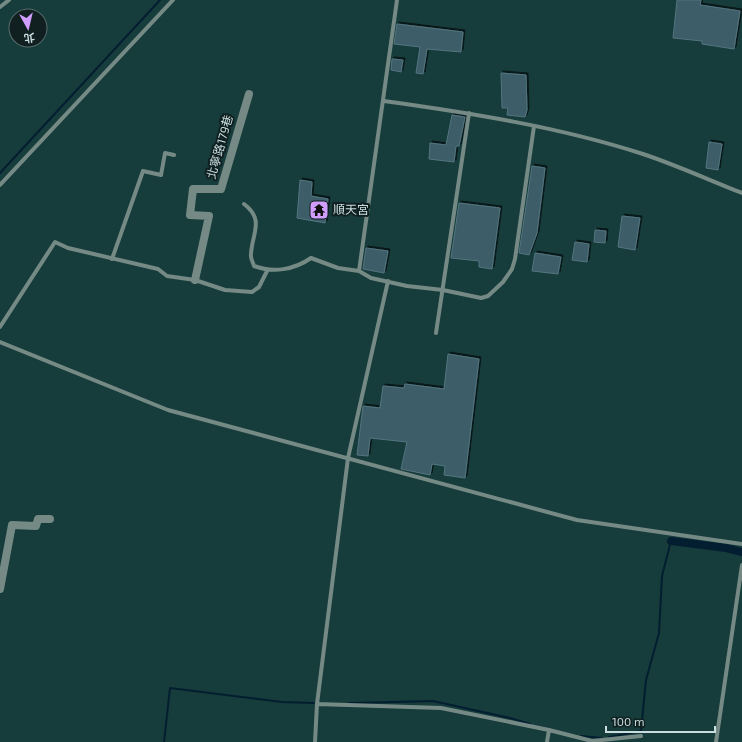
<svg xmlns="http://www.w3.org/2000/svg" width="742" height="742" viewBox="0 0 742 742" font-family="'Exo 2','Noto Sans TC',sans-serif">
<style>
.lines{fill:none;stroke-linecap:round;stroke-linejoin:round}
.stream{stroke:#031e30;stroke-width:2}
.canal{stroke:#031e30;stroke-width:8}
.building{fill:#3c5d67;stroke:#537580;filter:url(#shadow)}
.lane{stroke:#758a84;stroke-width:4}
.street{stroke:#758a84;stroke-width:8}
.labels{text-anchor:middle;stroke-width:4;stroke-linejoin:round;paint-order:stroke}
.street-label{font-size:12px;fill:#caddde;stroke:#102020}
.poi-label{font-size:12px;fill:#caddde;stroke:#102020;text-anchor:start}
</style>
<defs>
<filter id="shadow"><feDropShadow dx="2" dy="-2" stdDeviation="0" flood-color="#0009"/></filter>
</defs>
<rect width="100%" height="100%" fill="#173c3c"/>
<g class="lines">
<!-- stream -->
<path class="stream" d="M0 173 160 0
M349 703 433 701 510 718 530 724
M581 736 602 738
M609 737 641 731 646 680 659 633 662 576 671 541
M164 742 170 688 282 702 314 703"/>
<!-- canal -->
<path class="canal" d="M671 541 726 548 742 552"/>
</g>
<!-- building -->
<path class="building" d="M677 0H701L700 5 740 11 734 49 702 44V41L673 38Z
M397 24 463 32 461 52 427 49 423 74 416 73 420 47 394 44Z
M392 59 403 60 401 72 391 70Z
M501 73 526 75 527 110 525 117 507 115 508 108H502Z
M452 115 465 117 459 146H456L454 162 429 159 430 143 446 145Z
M709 142 722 144 718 170 706 168Z
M532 166 545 168 537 233 529 255 519 253Z
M300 180 312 182 311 196 328 199 325 223 297 218Z
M459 203 500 208 492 269 479 267V261L451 258Z
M622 216 640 218 635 250 618 247Z
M595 230 606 231 605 243 594 242Z
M575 242 589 244 587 262 572 260Z
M366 248 388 251 384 273 363 269Z
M535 253 561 257 558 274 532 271Z
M448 354 479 359 465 478 444 475 445 466 432 464 430 475 401 469 407 442 370 438 368 456 357 455 363 406 380 408 383 386 404 388 405 384 444 389Z"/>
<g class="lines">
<!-- lane -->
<path class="lane" d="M0 7 9 0
M384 101C471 113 559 127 643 154 676 165 709 180 742 193
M0 185 173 0
M244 204C265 220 252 233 251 254 250 258 253 262 254 266 273 273 294 270 311 258L338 268 359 271 371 278 407 286 443 290 481 298 488 296 503 282 512 269 515 259 534 126
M112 259 143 171 161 175 165 153 174 155
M359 271 397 0
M0 327 55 242 68 248 158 269 167 276 195 280 225 290 252 292 259 287 267 271
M436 333 469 113
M0 342 168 410 577 520 742 544
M317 704 441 708 549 730 592 741 641 736
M315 742 317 704 348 458 388 281
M547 742 549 730
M716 742 742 565"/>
<!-- street -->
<path class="street" d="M195 280 209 216 190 215 193 189H221L249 94
M0 589 12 525 36 526 38 519H50"/>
</g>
<!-- icons -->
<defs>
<g id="temple-square" transform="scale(1)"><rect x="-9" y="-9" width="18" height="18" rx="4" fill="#d19dfe" stroke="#102020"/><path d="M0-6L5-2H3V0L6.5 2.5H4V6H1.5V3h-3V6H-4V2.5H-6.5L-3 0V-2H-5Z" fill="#111"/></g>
</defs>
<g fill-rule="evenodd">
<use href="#temple-square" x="319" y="210"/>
</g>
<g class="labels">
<!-- street labels -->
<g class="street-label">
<text transform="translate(220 147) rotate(-74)" y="4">北寧路179巷</text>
</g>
<!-- poi labels -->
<g class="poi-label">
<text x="333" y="214">順天宮</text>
</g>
</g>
<!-- north arrow -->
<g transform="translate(28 28) rotate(172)"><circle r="19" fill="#102020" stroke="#5a6c6c"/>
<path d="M0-3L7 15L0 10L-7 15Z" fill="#d19dfe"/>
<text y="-6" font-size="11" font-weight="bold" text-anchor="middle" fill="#caddde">北</text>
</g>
<!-- scale -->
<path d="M606 726v6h109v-6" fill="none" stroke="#caddde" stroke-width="2"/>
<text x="612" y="726" font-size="12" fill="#caddde" stroke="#102020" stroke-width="3" paint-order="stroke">100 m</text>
</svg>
